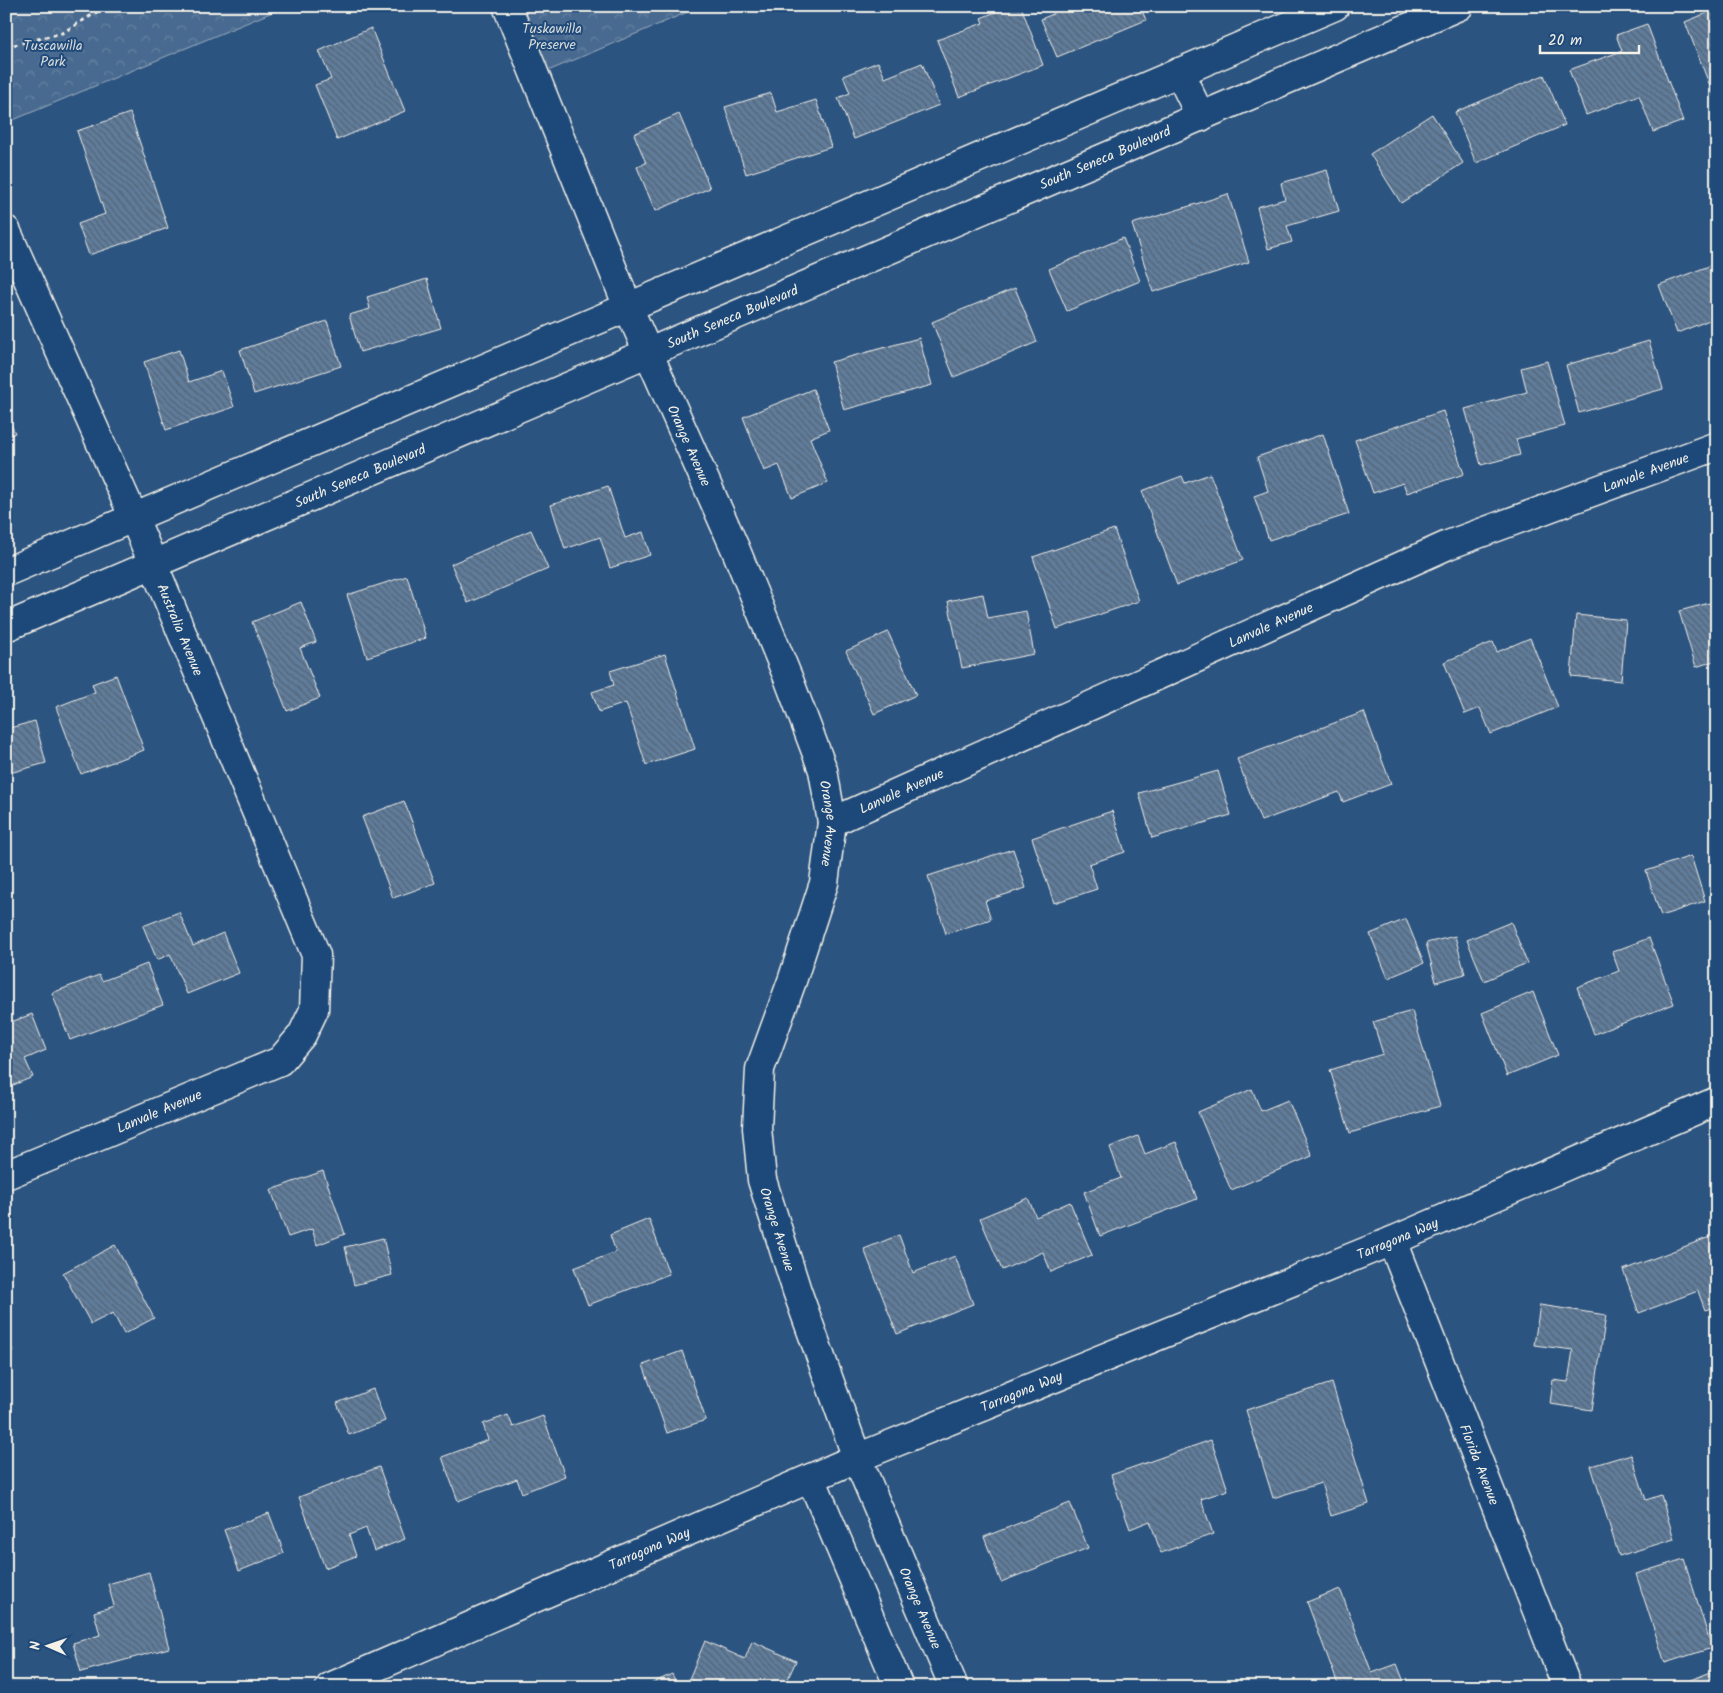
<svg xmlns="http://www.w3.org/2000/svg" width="1723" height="1693" viewBox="0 0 1723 1693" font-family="Kalam,sans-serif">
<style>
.park{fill:url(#park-crowns);stroke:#9eaebc}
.building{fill:url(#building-back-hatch);stroke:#f4f1e8}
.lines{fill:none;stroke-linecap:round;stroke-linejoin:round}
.street-casing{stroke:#f4f1e8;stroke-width:31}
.path{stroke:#f4f1e8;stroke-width:3;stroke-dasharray:4 4;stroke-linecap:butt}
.street{stroke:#1f4a7a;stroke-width:28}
.labels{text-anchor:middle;stroke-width:4;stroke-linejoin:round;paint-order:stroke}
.park-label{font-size:14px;fill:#dadddb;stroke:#1f4a7a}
.street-label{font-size:14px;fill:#f4f1e8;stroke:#1f4a7a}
</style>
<defs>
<pattern id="park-crowns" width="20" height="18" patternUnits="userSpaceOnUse" patternTransform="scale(1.25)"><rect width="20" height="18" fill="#496b90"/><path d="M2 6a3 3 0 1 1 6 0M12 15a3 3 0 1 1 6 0" fill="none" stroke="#6481a0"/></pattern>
<pattern id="building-back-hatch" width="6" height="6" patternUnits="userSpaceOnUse" patternTransform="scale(1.25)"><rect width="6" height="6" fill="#5e7b9a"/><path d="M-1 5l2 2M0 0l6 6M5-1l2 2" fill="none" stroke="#556474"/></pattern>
</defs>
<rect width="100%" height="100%" fill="#2c5481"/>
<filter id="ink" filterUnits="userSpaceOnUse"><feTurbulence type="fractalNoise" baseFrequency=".02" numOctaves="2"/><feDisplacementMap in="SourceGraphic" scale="10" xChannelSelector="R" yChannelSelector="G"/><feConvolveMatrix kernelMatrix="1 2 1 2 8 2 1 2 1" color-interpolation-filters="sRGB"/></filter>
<g filter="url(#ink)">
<!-- park -->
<path class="park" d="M6 6H287L6 123Z
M507 6H702L536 76Z"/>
<!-- building -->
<path class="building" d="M1010 6H1021L1043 65 959 97 937 40 983 23 981 18Z
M1050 6H1140L1146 20 1057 57 1041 19 1053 14Z
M1717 9V104L1685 22Z
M1647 24 1683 121 1653 132 1639 95 1586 115 1569 70 1622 51 1616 35Z
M371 28 405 111 337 140 315 85 331 79 319 51Z
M878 62 885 78 922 63 939 105 854 139 838 98 850 93 843 76Z
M1544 75 1565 125 1476 163 1455 112Z
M771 93 777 112 816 100 831 147 746 174 725 107Z
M130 113 168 228 89 255 78 224 105 214 77 131Z
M679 114 710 188 655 211 637 167 646 163 634 134Z
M1432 114 1463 163 1401 203 1370 154Z
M1327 170 1339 211 1287 226 1292 242 1268 249 1257 207 1285 199 1281 183Z
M1228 194 1249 262 1153 292 1132 224Z
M1123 238 1140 281 1067 311 1049 269Z
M1717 263V317L1677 333 1659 285Z
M427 279 441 328 360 352 349 315 370 309 367 297Z
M1015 288 1037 342 954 377 932 322Z
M327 321 341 366 254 394 240 350Z
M919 338 932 385 844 410 831 362Z
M1649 341 1663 389 1579 413 1566 365Z
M179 350 189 382 222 371 234 407 166 430 144 362Z
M1547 361 1565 426 1516 439 1520 455 1481 465 1465 409 1527 392 1521 368Z
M813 389 829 430 810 438 828 483 792 498 779 465 764 471 743 417Z
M1443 411 1464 474 1407 493 1403 483 1373 493 1355 440Z
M6 414 15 433 6 437Z
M1323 434 1349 514 1269 540 1254 496 1268 491 1257 457Z
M1210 474 1243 560 1177 585 1142 491 1182 476 1185 483Z
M608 486 625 538 643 532 650 555 610 568 600 537 565 549 551 505Z
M1114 529 1139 601 1057 629 1033 557Z
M531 530 548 569 468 603 451 564Z
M407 576 426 638 367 657 347 595Z
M983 594 988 618 1026 611 1034 654 962 668 948 601Z
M1717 601V660L1696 667 1679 611Z
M301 602 316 642 300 648 320 698 287 711 252 622Z
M1576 615 1626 620 1621 681 1571 676Z
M888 632 916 695 874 714 846 651Z
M1530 638 1558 707 1491 734 1480 708 1465 714 1444 662 1493 642 1497 652Z
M665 654 695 749 646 765 626 703 599 712 592 692 614 685 610 671Z
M116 675 144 750 81 774 56 707 95 692 92 684Z
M1364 712 1391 784 1343 802 1339 792 1261 821 1237 759Z
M35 721 46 763 6 774V729Z
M1218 771 1231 815 1152 838 1139 793Z
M404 801 435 883 393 898 362 817Z
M1112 811 1125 852 1089 864 1097 889 1054 903 1032 838Z
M1013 849 1026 888 985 901 991 919 946 934 928 876Z
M1691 856 1705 901 1661 916 1646 871Z
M179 912 193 946 223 933 239 973 187 994 170 954 157 960 143 926Z
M1406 919 1424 963 1388 978 1370 934Z
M1511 922 1527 963 1484 981 1467 940Z
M1455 936 1465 974 1436 982 1426 943Z
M1649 938 1674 1004 1594 1034 1577 987 1619 971 1612 952Z
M147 964 163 1005 70 1040 52 993 99 975 102 981Z
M1533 992 1558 1055 1507 1076 1482 1013Z
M1412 1011 1440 1106 1350 1133 1330 1070 1383 1054 1373 1022Z
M32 1014 46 1050 25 1059 33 1077 6 1088V1024Z
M1252 1089 1261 1111 1288 1100 1312 1156 1231 1190 1198 1112Z
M1138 1136 1145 1154 1176 1142 1197 1199 1100 1236 1084 1192 1121 1178 1110 1147Z
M323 1171 345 1234 317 1245 312 1229 288 1237 271 1190Z
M1028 1198 1036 1217 1070 1202 1092 1255 1051 1272 1043 1252 1002 1270 980 1218Z
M649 1219 669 1274 588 1305 574 1268 616 1252 610 1235Z
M899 1235 913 1273 955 1256 973 1304 897 1334 864 1249Z
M1715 1235 1717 1240V1306L1705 1310 1698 1291 1639 1313 1623 1270Z
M383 1238 392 1275 354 1285 345 1247Z
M115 1245 154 1318 124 1334 113 1313 91 1324 63 1273Z
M1540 1305 1606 1315 1592 1410 1550 1404 1553 1380 1568 1382 1573 1350 1534 1345Z
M6 1325 13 1351 6 1353Z
M682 1351 706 1420 667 1433 643 1365Z
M1332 1383 1369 1504 1331 1516 1321 1483 1273 1498 1246 1410Z
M373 1389 385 1421 349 1435 337 1403Z
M508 1415 513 1427 543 1416 565 1476 522 1493 517 1479 458 1501 442 1457 488 1440 483 1424Z
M1211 1440 1228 1490 1201 1499 1213 1534 1161 1553 1150 1521 1130 1529 1111 1475Z
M1631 1454 1646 1500 1661 1495 1674 1539 1619 1556 1591 1466Z
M379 1467 405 1539 374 1551 366 1528 349 1535 356 1556 325 1568 299 1497Z
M1070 1503 1088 1548 1001 1582 984 1537Z
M269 1513 284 1553 239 1571 224 1530Z
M1684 1559 1712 1648 1665 1663 1636 1574Z
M149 1572 169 1648 81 1672 73 1643 100 1635 94 1612 114 1606 108 1584Z
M1340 1589 1372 1673 1397 1664 1406 1687H1339L1307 1602Z
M705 1641 745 1659 752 1641 796 1661 784 1687H706L689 1679Z
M1711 1672 1716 1687H1673Z
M672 1674 678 1687H644Z"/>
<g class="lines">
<!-- street casing -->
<g class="street-casing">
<g id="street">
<path id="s1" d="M507 6 628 307 735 548 789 680 823 770 832 822 824 883 792 981 760 1069 757 1128 762 1180 797 1291 857 1458 954 1687"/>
<path d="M1179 72 1201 117"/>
<path id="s2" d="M6 230 134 518 316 955 314 1010 302 1035 280 1061 6 1175"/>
<path d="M6 572 1335 6"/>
<path id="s3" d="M6 627 1459 6"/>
<path id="s4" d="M832 822 1448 545 1717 446"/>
<path id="s5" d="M1392 1241 1567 1687"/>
<path d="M811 1478 899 1687"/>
<path id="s6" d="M330 1687 857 1458 1392 1241 1717 1101"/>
</g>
</g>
<!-- path -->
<path class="path" d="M6 47 62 33 107 6"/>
<!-- street -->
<use href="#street" class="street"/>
</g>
</g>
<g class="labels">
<!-- park labels -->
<g class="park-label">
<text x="552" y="33">Tuskawilla<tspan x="552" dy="16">Preserve</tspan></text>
<text x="53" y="50">Tuscawilla<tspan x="53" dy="16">Park</tspan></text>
</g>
<!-- street labels -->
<g class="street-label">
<text dy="5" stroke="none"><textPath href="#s3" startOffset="1195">South Seneca Boulevard</textPath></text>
<text dy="5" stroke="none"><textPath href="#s3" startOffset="790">South Seneca Boulevard</textPath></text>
<text dy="5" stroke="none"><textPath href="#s1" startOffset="476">Orange Avenue</textPath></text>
<text dy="5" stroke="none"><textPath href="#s4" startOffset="886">Lanvale Avenue</textPath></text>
<text dy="5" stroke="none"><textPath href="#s3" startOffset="385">South Seneca Boulevard</textPath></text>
<text dy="5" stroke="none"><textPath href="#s4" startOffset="481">Lanvale Avenue</textPath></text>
<text dy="5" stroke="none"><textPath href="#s2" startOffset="436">Australia Avenue</textPath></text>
<text dy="5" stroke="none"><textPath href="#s4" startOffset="76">Lanvale Avenue</textPath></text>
<text dy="5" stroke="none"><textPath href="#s1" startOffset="881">Orange Avenue</textPath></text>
<text transform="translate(159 1111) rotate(-23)" y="5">Lanvale Avenue</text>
<text dy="5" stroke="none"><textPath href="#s1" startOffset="1301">Orange Avenue</textPath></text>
<text dy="5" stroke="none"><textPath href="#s6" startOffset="1158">Tarragona Way</textPath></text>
<text dy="5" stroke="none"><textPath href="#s6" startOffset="752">Tarragona Way</textPath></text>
<text dy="5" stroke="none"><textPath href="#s5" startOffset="240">Florida Avenue</textPath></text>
<text dy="5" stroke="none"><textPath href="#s6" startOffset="348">Tarragona Way</textPath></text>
<text dy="5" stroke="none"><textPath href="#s1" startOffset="1706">Orange Avenue</textPath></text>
</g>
</g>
<!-- margin -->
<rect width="1723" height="1693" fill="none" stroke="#1f4a7a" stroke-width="25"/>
<rect x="12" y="12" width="1698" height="1668" fill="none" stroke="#f4f1e8" stroke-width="2" filter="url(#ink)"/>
<!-- north arrow -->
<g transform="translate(48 1646) rotate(272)" stroke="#1f4a7a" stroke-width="4" paint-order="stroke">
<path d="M0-4L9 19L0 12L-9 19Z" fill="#f4f1e8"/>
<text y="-8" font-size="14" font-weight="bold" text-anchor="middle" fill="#f4f1e8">N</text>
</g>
<!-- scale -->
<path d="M1540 45v8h99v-8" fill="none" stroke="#f4f1e8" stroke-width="2.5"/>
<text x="1548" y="45" font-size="15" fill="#f4f1e8" stroke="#1f4a7a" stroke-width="4" paint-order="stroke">20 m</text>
</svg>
